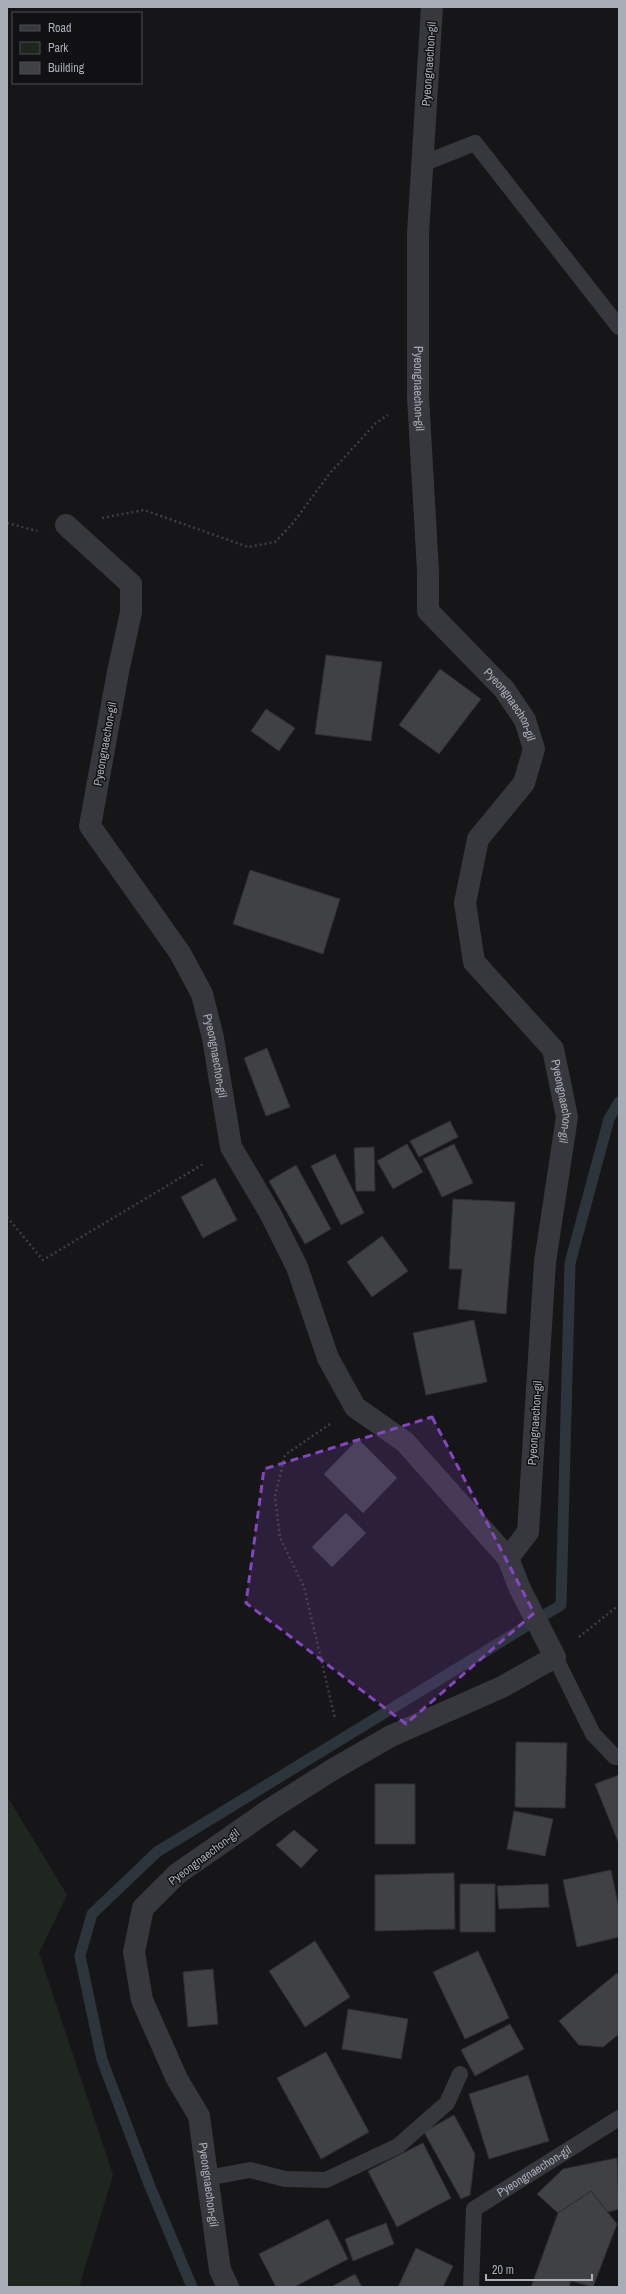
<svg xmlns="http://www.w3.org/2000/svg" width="626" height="2294" viewBox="0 0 626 2294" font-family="'Archivo Narrow',sans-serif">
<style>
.green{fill:#1e261f}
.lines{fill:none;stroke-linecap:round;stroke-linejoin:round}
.stream{stroke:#2c353c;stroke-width:11}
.building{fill:#404145;stroke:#303034}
.path{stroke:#3d3f44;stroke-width:2.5;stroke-dasharray:2 3;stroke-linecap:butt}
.service{stroke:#37383d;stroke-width:16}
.minor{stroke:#37383d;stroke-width:22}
.marked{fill:#8446be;fill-opacity:0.2;stroke:#8446be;stroke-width:3;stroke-dasharray:8 5;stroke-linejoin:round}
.labels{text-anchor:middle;stroke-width:3;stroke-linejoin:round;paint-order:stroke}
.street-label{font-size:12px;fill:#a8adb8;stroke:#111113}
</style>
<rect width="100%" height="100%" fill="#161618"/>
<!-- green -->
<path class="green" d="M7 1796 67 1895 39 1953 113 2175 79 2287H7Z"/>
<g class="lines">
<!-- stream -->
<path class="stream" d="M192 2287 149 2184 102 2060 80 1956 92 1914 157 1852 561 1605 570 1263 609 1119 619 1102"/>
</g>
<!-- building -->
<path class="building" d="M326 655 382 662 371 741 315 734Z
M440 669 481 699 439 754 399 725Z
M266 709 295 728 279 751 251 731Z
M250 870 340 899 323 954 233 924Z
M267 1048 290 1107 266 1116 244 1058Z
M450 1121 458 1137 419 1157 410 1141Z
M407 1144 423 1172 393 1189 377 1161Z
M454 1144 473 1183 442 1197 423 1159Z
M374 1147 375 1191H356L354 1148Z
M335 1154 364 1213 341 1225 311 1166Z
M296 1165 331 1229 305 1244 269 1181Z
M215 1178 237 1220 203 1238 181 1197Z
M453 1199 515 1202 506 1314 458 1309 462 1269H449Z
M382 1236 408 1271 372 1297 347 1262Z
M474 1320 487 1382 426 1395 413 1333Z
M358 1439 397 1478 363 1513 324 1474Z
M346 1513 366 1533 332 1567 312 1547Z
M516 1742 567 1743 565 1808 515 1807Z
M619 1775V1844L595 1784Z
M375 1784H415V1844H375Z
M514 1811 553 1819 545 1856 507 1849Z
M294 1830 318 1850 301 1868 276 1845Z
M611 1870 619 1909V1937L577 1947 563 1880Z
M454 1873 455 1929 375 1931V1875Z
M460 1884H495V1932H460Z
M548 1884 549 1907 499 1909 497 1886Z
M315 1941 350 1997 305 2027 269 1971Z
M478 1951 509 2018 465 2039 433 1972Z
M213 1969 218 2024 188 2027 183 1972Z
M617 1973 619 1976V2034L603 2047 579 2045 559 2021Z
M348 2009 408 2019 401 2059 342 2049Z
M510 2024 524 2049 475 2076 461 2050Z
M326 2052 369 2132 321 2159 277 2078Z
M528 2075 549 2141 489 2159 469 2094Z
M454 2115 475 2154 470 2195 461 2199 424 2132Z
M423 2143 451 2198 397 2227 368 2171Z
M617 2158 619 2209 608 2212 591 2191 558 2213 537 2194 563 2169Z
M591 2191 617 2224 593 2287 571 2281 569 2287H531L558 2213Z
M328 2219 348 2259 294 2287H276L259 2254Z
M386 2223 394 2244 353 2261 345 2239Z
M416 2248 453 2266 443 2287H398Z
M355 2274 362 2287H331Z"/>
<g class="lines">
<!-- path -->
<path class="path" d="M102 518 144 510 248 547 275 542 293 523 330 473 376 423 388 415
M7 523 37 531
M7 1217 43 1260 205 1163
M330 1424 285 1455 275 1496 280 1538 304 1587 335 1718
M579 1637 619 1605"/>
<!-- service -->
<g class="service">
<path d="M422 164 475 143 619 327"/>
<path d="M555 1657 593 1734 615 1757H619"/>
<path d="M207 2178 250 2170 285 2179 326 2180 398 2146 447 2103 460 2074"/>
<path id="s1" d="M471 2287 474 2209 619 2118"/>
</g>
<!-- minor -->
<g class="minor">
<path id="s2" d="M432 7 418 233V397L428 571V611L504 689 525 720 534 749 524 783 478 839 465 903 474 962 553 1049 567 1117 545 1262 528 1532 508 1558"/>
<path id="s3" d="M66 525 131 584V612L118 672 90 826 180 953 202 994 213 1038 231 1147 270 1213 297 1267 328 1358 355 1407 405 1442 508 1558 520 1589 555 1657 502 1687 391 1736 332 1770 269 1810 177 1874 143 1908 134 1952 142 2000 177 2079 199 2116 220 2270 228 2287"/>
</g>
</g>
<!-- marked area -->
<path class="marked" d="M432 1417 534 1613 406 1724 246 1603 264 1469Z"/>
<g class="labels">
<!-- street labels -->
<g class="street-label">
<text transform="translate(429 64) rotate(-86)" y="4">Pyeongnaechon-gil</text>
<text dy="4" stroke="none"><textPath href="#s2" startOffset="382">Pyeongnaechon-gil</textPath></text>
<text dy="4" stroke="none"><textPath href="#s2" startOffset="730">Pyeongnaechon-gil</textPath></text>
<text transform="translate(105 744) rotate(-80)" y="4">Pyeongnaechon-gil</text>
<text dy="4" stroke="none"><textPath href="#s3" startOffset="599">Pyeongnaechon-gil</textPath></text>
<text dy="4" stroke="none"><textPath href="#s2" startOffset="1185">Pyeongnaechon-gil</textPath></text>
<text transform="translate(535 1423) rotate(-86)" y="4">Pyeongnaechon-gil</text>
<text transform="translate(204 1857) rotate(-37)" y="4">Pyeongnaechon-gil</text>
<text dy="4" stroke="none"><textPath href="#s1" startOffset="149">Pyeongnaechon-gil</textPath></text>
<text dy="4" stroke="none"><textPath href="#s3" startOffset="2084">Pyeongnaechon-gil</textPath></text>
</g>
</g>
<!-- border -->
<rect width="626" height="2294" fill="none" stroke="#a8adb8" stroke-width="16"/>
<!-- legend -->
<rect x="12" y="12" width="130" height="72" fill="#111113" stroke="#4d4f55"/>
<rect x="20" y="25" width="20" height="6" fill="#37383d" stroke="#4d4f55"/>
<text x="48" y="32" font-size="12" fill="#a8adb8">Road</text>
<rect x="20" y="42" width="20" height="12" fill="#1e261f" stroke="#4d4f55"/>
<text x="48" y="52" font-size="12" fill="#a8adb8">Park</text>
<rect x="20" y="62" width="20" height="12" fill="#404145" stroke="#4d4f55"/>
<text x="48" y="72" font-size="12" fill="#a8adb8">Building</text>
<!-- scale -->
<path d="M486 2274v6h106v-6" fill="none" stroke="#a8adb8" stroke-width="2"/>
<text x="492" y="2274" font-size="12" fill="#a8adb8" stroke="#111113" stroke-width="3" paint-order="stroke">20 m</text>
</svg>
